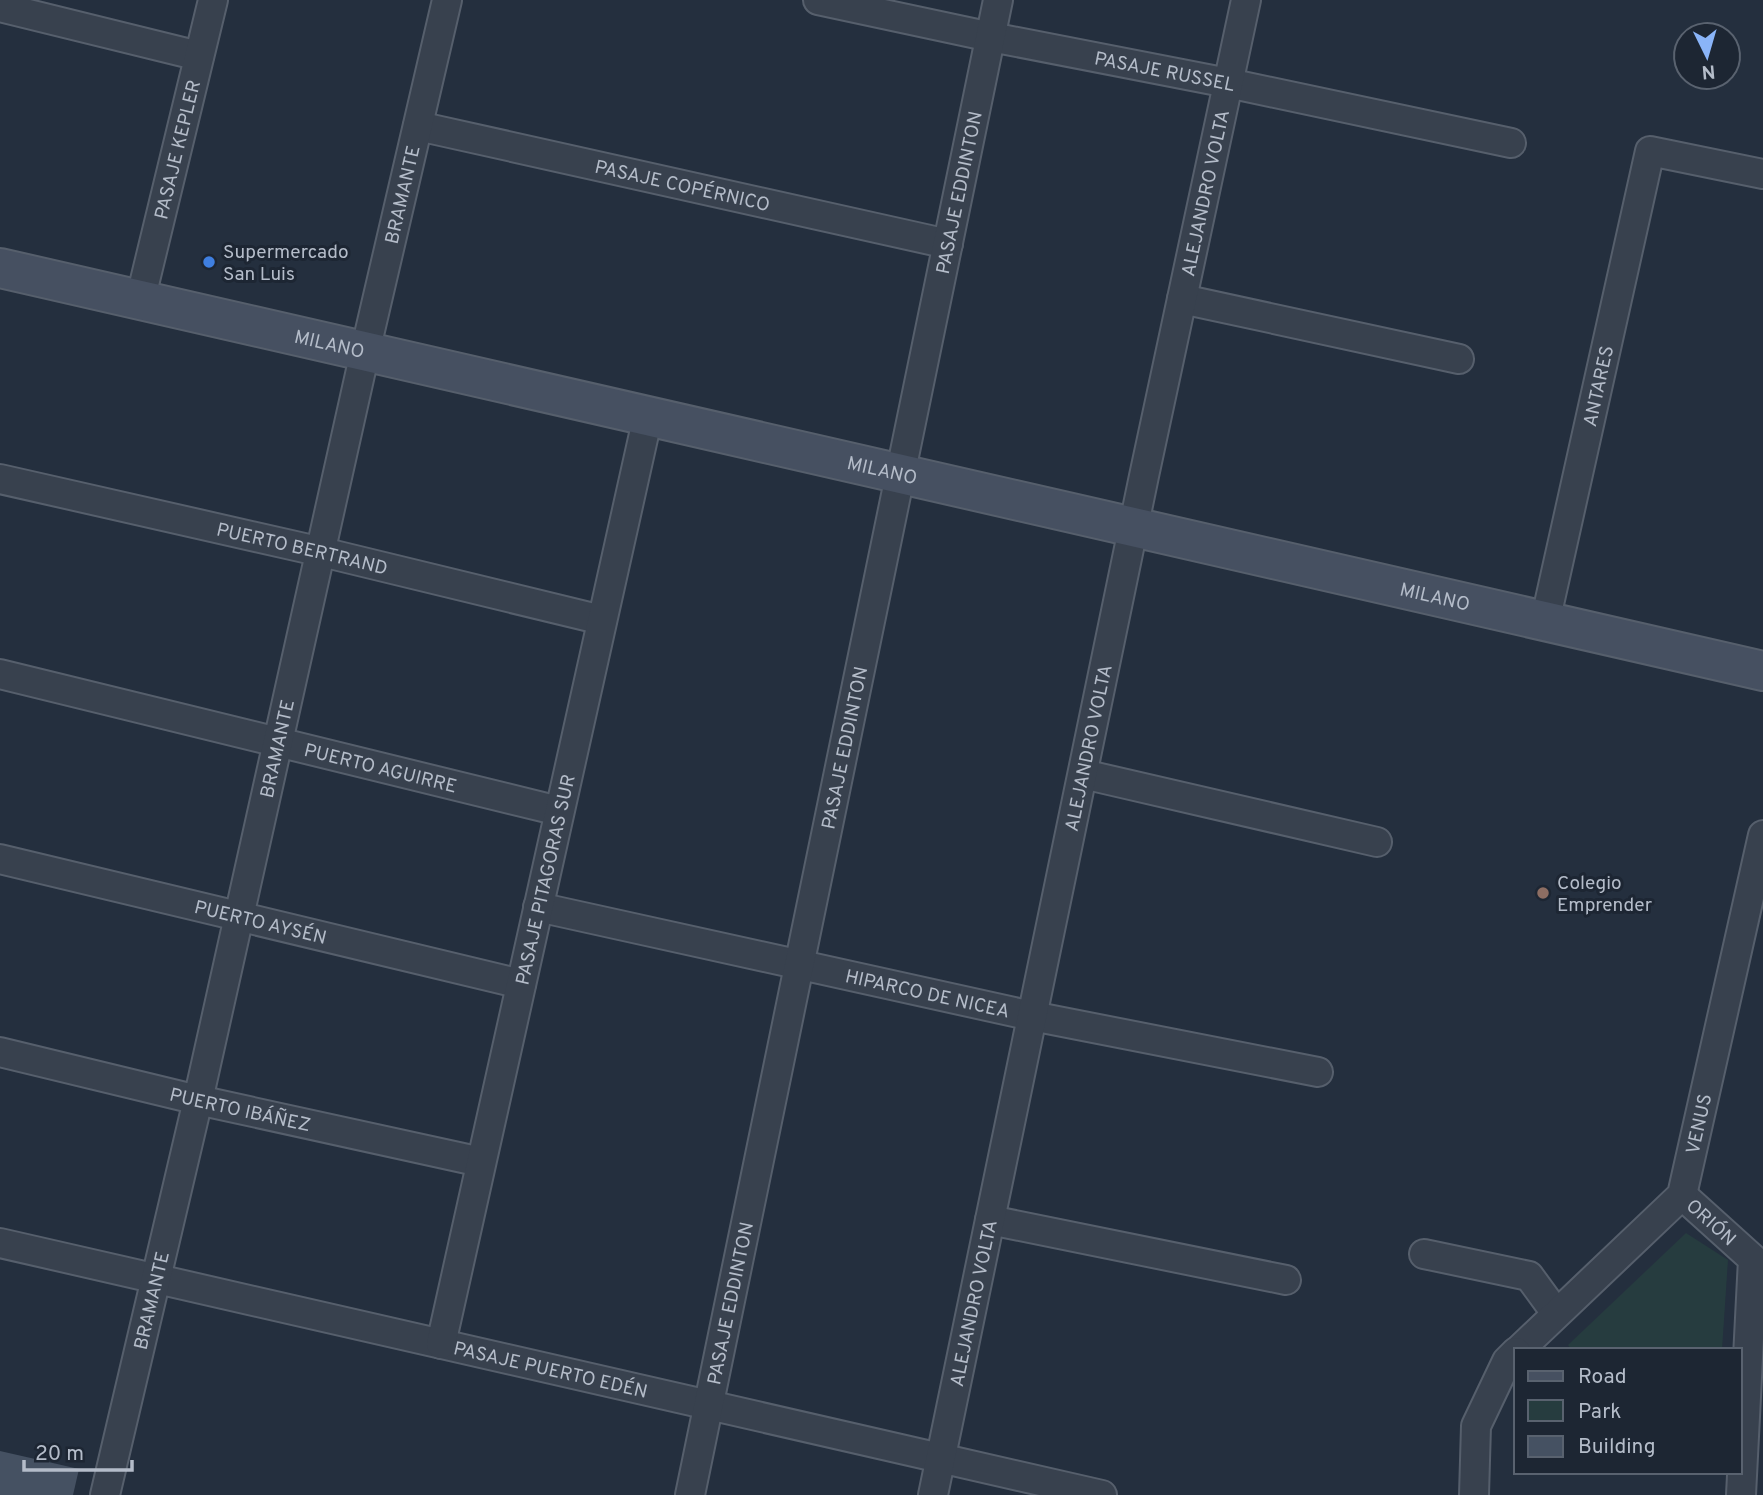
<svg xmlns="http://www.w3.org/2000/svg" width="1763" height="1495" viewBox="0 0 1763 1495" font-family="Overpass,sans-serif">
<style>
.green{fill:#263c3f}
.building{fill:#455162}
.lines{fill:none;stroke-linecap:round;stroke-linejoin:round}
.street-casing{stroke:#565f6c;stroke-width:32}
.secondary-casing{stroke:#565f6c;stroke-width:42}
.street{stroke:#38414e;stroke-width:28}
.secondary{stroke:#465061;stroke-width:38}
.shop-dot{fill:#3f7fe0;stroke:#1d2633;stroke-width:2.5}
.education-dot{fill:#8d6e63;stroke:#1d2633;stroke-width:2.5}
.labels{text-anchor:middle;stroke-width:6;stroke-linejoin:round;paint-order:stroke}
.street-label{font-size:19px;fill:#b4bcc9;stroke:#1d2633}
.poi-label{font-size:19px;fill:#b4bcc9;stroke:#1d2633;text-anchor:start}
</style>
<rect width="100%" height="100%" fill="#242f3e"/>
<!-- green -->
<path class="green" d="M1686 1233 1728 1260 1722 1350H1572L1568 1345Z"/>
<!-- building -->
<path class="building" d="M0 1451 79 1469 73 1495H0Z"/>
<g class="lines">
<!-- street casing -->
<g class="street-casing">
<g id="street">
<path id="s1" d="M818 0 991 37 1228 83 1511 143"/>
<path d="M0 7 199 56"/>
<path id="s2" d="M418 126 948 244"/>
<path d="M1182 299 1459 359"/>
<path id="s3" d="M140 301 213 0"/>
<path id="s4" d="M0 479 322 552 602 620"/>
<path id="s5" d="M1545 622 1650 151 1763 174"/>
<path id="s6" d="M0 674 559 811"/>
<path d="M1083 774 1377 842"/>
<path id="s7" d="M0 859 521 984"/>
<path id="s8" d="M538 907 1032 1016 1318 1072"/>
<path id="s9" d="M0 1052 198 1100 481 1162"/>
<path id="s10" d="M1682 1195 1753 1259 1741 1495"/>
<path d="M990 1220 1286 1280"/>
<path id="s11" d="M0 1243 1102 1495"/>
<path d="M1424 1254 1529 1276 1556 1313"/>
<path id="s12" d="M441 1344 648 416"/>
<path id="s13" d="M1519 1350 1682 1195 1763 835"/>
<path id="s14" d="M105 1495 198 1100 365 352 447 0"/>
<path id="s15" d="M690 1495 998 0"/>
<path id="s16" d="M933 1495 1144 476 1246 0"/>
<path d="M1474 1495 1476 1426 1507 1361 1516 1352"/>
</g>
</g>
<!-- secondary casing -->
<g class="secondary-casing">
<g id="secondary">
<path id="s17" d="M0 268 1763 671"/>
</g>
</g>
<!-- street -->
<use href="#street" class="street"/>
<!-- secondary -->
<use href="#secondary" class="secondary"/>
</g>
<!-- markers -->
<circle class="shop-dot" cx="209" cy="262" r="7"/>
<circle class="education-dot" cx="1543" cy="893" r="7"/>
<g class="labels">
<!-- street labels -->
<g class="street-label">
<text dy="7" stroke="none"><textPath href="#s1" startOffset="354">PASAJE RUSSEL</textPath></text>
<text dy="7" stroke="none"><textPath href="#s3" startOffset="156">PASAJE KEPLER</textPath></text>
<text dy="7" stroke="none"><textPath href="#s2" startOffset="271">PASAJE COPÉRNICO</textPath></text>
<text dy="7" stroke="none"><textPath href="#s15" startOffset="1330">PASAJE EDDINTON</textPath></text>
<text dy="7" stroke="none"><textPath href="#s16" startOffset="1330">ALEJANDRO VOLTA</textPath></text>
<text dy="7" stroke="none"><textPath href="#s14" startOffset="1334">BRAMANTE</textPath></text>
<text dy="7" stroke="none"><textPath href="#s17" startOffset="338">MILANO</textPath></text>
<text dy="7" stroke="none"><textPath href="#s5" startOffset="242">ANTARES</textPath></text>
<text dy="7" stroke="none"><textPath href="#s17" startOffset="905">MILANO</textPath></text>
<text dy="7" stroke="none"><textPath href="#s4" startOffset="310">PUERTO BERTRAND</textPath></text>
<text dy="7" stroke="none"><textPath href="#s17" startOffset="1472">MILANO</textPath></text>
<text dy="7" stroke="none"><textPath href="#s16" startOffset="763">ALEJANDRO VOLTA</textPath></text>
<text dy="7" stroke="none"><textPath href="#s14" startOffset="766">BRAMANTE</textPath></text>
<text dy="7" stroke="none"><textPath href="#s15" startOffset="763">PASAJE EDDINTON</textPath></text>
<text dy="7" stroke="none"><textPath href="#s6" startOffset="392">PUERTO AGUIRRE</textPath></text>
<text dy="7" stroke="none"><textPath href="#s12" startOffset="476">PASAJE PITAGORAS SUR</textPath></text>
<text dy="7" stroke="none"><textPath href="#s7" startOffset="268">PUERTO AYSÉN</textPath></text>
<text dy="7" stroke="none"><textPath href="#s8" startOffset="399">HIPARCO DE NICEA</textPath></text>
<text dy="7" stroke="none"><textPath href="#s9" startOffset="247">PUERTO IBÁÑEZ</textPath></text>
<text dy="7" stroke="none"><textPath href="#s13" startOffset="298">VENUS</textPath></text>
<text dy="7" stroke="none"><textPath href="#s10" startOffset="40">ORIÓN</textPath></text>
<text dy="7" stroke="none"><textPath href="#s14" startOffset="200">BRAMANTE</textPath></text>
<text dy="7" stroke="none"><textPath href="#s16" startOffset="196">ALEJANDRO VOLTA</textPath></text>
<text dy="7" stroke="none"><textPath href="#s15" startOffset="196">PASAJE EDDINTON</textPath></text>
<text dy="7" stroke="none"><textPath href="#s11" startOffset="565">PASAJE PUERTO EDÉN</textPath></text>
</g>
<!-- poi labels -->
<g class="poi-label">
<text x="223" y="258">Supermercado<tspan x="223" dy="22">San Luis</tspan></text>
<text x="1557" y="889">Colegio<tspan x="1557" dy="22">Emprender</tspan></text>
</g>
</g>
<!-- legend -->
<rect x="1514" y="1348" width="228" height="126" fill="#1d2633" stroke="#59626f" stroke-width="2"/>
<rect x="1528" y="1371" width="35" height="10" fill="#465061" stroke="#59626f" stroke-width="2"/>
<text x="1578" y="1383" font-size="21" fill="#b4bcc9">Road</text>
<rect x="1528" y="1400" width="35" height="21" fill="#263c3f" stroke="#59626f" stroke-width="2"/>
<text x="1578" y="1418" font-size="21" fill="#b4bcc9">Park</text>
<rect x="1528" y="1436" width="35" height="21" fill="#455162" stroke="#59626f" stroke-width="2"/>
<text x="1578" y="1453" font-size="21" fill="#b4bcc9">Building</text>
<!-- north arrow -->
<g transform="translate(1707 56) rotate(175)"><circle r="33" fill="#1d2633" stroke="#59626f" stroke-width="2"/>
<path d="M0-5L12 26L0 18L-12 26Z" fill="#8ab4f8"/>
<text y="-10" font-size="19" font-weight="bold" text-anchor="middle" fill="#b4bcc9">N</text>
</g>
<!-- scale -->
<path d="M24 1460v10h108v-10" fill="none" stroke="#b4bcc9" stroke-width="3.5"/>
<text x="35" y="1460" font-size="21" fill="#b4bcc9" stroke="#1d2633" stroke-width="5" paint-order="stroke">20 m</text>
</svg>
